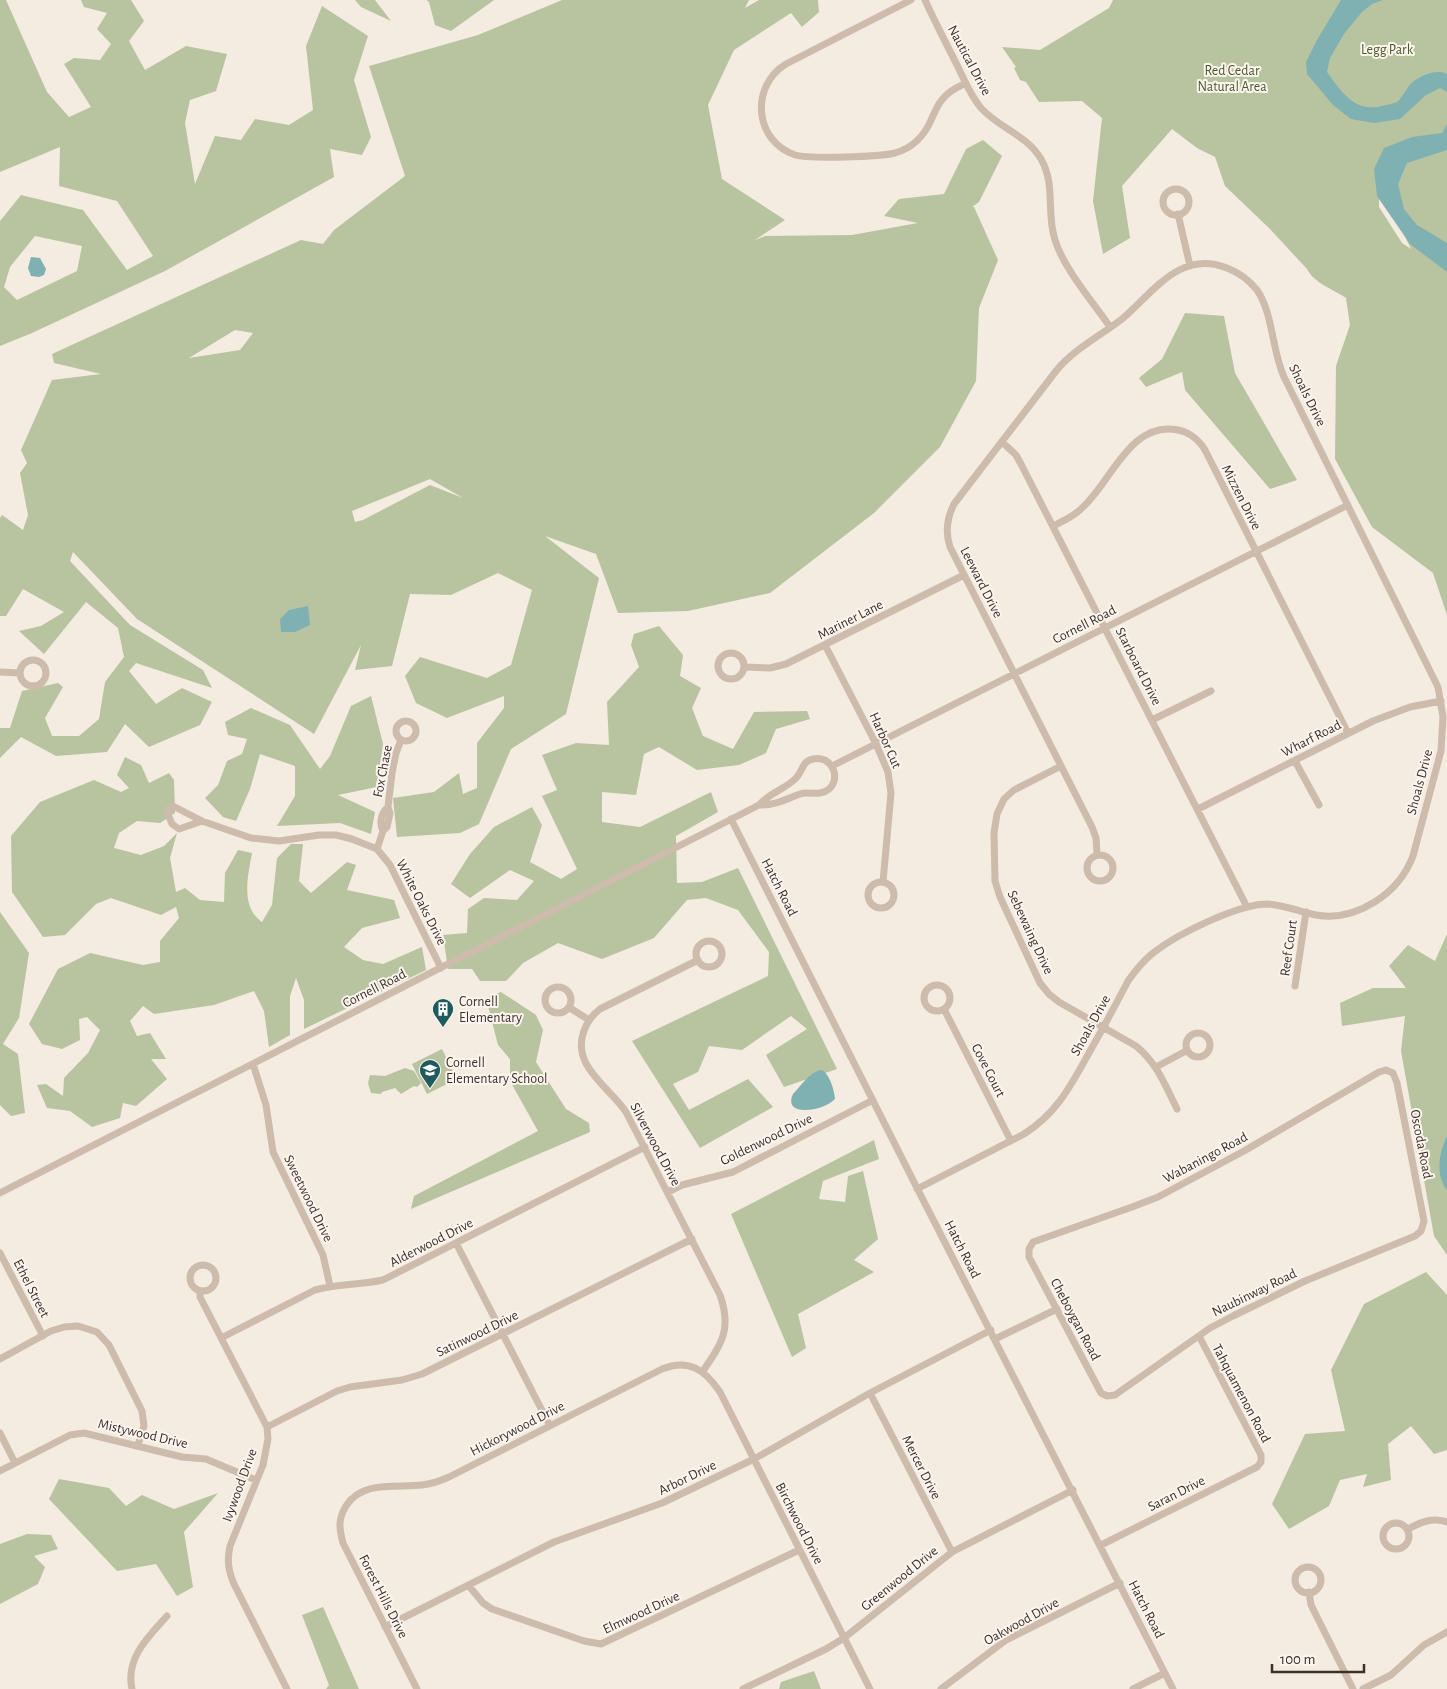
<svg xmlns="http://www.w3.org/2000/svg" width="1447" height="1689" viewBox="0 0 1447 1689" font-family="'Alegreya Sans',sans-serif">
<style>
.green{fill:#b8c4a0;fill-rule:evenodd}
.water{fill:#7fb0b2}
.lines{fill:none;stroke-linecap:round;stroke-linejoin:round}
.street{stroke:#cdbbac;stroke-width:7}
.labels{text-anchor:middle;stroke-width:4;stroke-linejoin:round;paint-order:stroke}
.park-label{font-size:14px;fill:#4a5a2e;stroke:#fbf5ee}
.street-label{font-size:14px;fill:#3b302b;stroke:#fbf5ee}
.poi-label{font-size:14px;fill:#3b302b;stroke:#fbf5ee;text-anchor:start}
</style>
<rect width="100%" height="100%" fill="#f4ebe1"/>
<!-- green -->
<path class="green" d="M0 0H6L47 92 69 117 91 107 64 64 74 58 100 60 111 44 97 29 107 13 84 7 81 0H131L144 21 129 41 145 70 186 46 227 54 216 91 190 100 185 123 195 184 215 136 241 140 255 119 289 125 313 110 306 46 322 6 368 36 354 80 371 137 362 155 330 149 334 177 165 271 32 333 0 346V221L21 195 83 210 127 270 153 256 117 201 59 186 60 147 0 172ZM35 236 82 246 77 271 17 300 4 287 10 267Z
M355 0H375L391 21 361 7Z
M426 0H494L451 31 435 25 429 2Z
M562 0H749L745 8 759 0H818L819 12 802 27 791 13 734 50 708 105 722 179 785 220 755 240 765 236 852 235 918 223 884 216 899 199 944 194 966 149 983 140 1002 156 979 202 972 207H974L998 260 979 308 976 381 940 447 874 513 770 593 688 611 618 613 596 554 545 536 599 578 566 714 511 749 479 824 460 833 397 837 393 798 434 792 459 773 463 794 477 788V743L504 708V696L447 718 416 703 405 676 420 657 487 678 511 665 532 590 498 573 451 595 410 594 392 666 355 670 361 645 314 734 137 619 73 552 70 561 130 625 203 670 212 688 136 663 129 671 156 704 182 688 212 702 200 725 149 747 125 724 107 752 56 756 21 737 0 758V728H10L22 691 58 683 63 687 45 718 52 736H79L99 719 105 682 124 657 118 628 86 602 44 654 19 631 41 626 64 612 23 589 6 616H0V518L2 515 23 530 28 515 20 473 27 463 21 450 52 380 101 374 54 363 52 354 301 240 323 244 334 230 405 176 369 66 478 35ZM235 330 253 333 240 350 189 358ZM430 479 463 498 430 485 363 520 355 522 352 511Z
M1113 0H1447V615L1433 573 1372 527 1335 459 1336 366 1350 325 1346 298C1333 289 1315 284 1307 269L1269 228 1225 186 1215 157 1197 148 1172 129 1122 186 1130 238 1103 254 1093 201 1102 118 1082 101 1039 102 1026 82 1020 80 1014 68 1016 67 1002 47 1040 50 1109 8ZM1379 174 1388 202 1411 249 1402 243 1379 207Z
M1185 313 1224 316 1235 373 1297 480 1270 489 1185 390 1182 372 1146 387 1139 378 1162 359Z
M659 626 683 655 680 676 701 688 692 708 703 736 733 749 754 712 807 711 810 719 776 729 766 753 739 765 697 770 659 747 644 754 636 795 602 792V822L640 827 711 792 718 812 676 836 677 883 702 882 738 868 837 1069 784 1087 766 1055 807 1029 791 1016 742 1050 709 1046 698 1072 673 1084 689 1110 748 1079 773 1107 700 1148 632 1041 768 976 769 952 738 910 706 898 687 900 654 938 602 959 558 943 523 963 506 981H480L472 969H448L443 935 467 933 468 909 484 898 517 900 534 881 510 870 470 898 451 884 470 854 494 827 532 807 542 825 530 862 561 879 577 869 542 796 557 790 542 755 576 743 609 745 607 702 639 667 631 645 634 634Z
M371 696 383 744 377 787 338 795 375 812 371 834 340 823 277 826 295 796V766L260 754 250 789 236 821 223 817 205 798 218 785 227 761 242 754 247 739 228 735 225 722 251 708 290 725 320 769 330 756 351 706Z
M125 757 141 765 149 783 169 773 174 780 175 813 160 823 137 821 119 833 114 848 141 855 164 846 177 833 170 858 176 892 185 888 200 900 224 902 225 873 238 850 252 853C248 876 240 907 262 922L272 905 277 858 291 844H303L299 881 311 893 347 862 356 865 347 890 394 900 400 918 362 928 344 947 363 960 383 964 422 947 426 970 304 1029V1000L296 978 290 996V1035L269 1047 264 1011 254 991 214 1005 154 1014 143 1006 130 1021 137 1036 150 1033 166 1059H151L167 1079 136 1106 123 1103 120 1118 92 1127 70 1111 47 1108 37 1085 46 1084 63 1096 64 1078 88 1053 100 1030 87 1017 79 1019 80 1040 62 1049 42 1044 29 1024 58 969 90 953 143 965 160 962V941L179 918 176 907 161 915 111 898 96 904 65 935 43 937 12 892 11 836 40 802 94 780 121 792 129 788 117 775Z
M0 912 29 953 19 1018 3 1044 18 1054 25 1113 11 1116 0 1105Z
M1447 934V1255L1434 1236 1401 1051 1405 1016 1342 1026 1340 1003 1373 988H1406L1389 966 1408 945 1435 961Z
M501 992 536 1015 543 1030 536 1062 566 1109 589 1123 590 1132 411 1209 414 1196 538 1131 510 1081V1059L498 1045 486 998Z
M442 1049 457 1079 427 1094 412 1064Z
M405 1068 414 1071 421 1083 417 1087 414 1086 401 1094 395 1088 382 1092 381 1094 371 1093 368 1083 370 1075 385 1076Z
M874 1140 879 1159 823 1181 819 1199 845 1202 848 1176 863 1171 878 1239 854 1260 874 1272 798 1314 806 1348 792 1357 731 1214Z
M1426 1272 1447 1295V1450L1434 1454 1411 1426 1388 1444 1391 1480 1363 1487 1367 1474 1340 1480 1329 1506 1289 1529 1272 1504 1305 1434 1345 1431 1331 1370 1364 1304Z
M59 1479 109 1488 126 1506 142 1495 174 1509 218 1493 184 1532 193 1587 177 1596 156 1564 117 1571 49 1499Z
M27 1534 51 1535 58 1549 34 1556 45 1567 38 1584 0 1604V1544Z
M323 1607 359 1689H326L329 1685 302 1615Z
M814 1671 821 1689H779L781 1682Z"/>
<!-- water -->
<path class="water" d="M1341 0H1383L1372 4 1362 12 1344 34 1330 58 1327 72C1341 91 1354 113 1382 106 1386 105 1393 104 1397 102 1401 99 1405 91 1409 86 1416 77 1436 68 1447 74V92L1440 88 1426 95 1400 119 1374 123 1351 119 1333 105 1307 74 1306 62 1317 40Z
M1447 124V150L1407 163 1398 184 1404 209 1417 225 1447 243V272L1410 244 1377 196 1374 169 1384 148 1412 137 1442 133Z
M31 257 40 258 46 269 44 275 39 277 31 276 28 268Z
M308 606 310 625 295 632H281L280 619 289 610Z
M822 1070C830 1075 834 1089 835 1099 823 1112 782 1117 793 1094 801 1086 810 1071 822 1070Z
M1447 1136V1190C1435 1175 1439 1152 1447 1136Z"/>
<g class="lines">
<!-- street -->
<path class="street" d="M911 0 786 64C750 86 754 141 795 155 809 159 879 157 895 153 913 148 925 135 932 118 935 112 937 106 941 101 947 92 956 88 966 83
M925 0C935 22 946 43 957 65 964 79 970 95 981 108 999 128 1027 135 1041 159 1056 185 1046 213 1055 240 1064 269 1093 302 1110 327
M1163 202a13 13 0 1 1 26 0a13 13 0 1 1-26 0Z
M1178 214 1190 266
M1002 442 1016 455 1022 466 1247 907
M1053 526C1065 520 1076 515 1085 505 1112 479 1132 420 1178 430 1189 432 1199 440 1205 450L1348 733
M825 645 876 744 888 772 891 793 883 882
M718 666a13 13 0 1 1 26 0a13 13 0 1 1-26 0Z
M20 673a13 13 0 1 1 26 0a13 13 0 1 1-26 0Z
M744 667 770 668 786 664 964 575
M0 672 20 673
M1152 720 1211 691
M396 731a10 10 0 1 1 20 0a10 10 0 1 1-20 0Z
M1295 761 1319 805
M832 766 1348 505
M1061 766 1014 790 1004 799 997 814 994 833 995 881 1000 897 1040 983 1049 994 1059 1002 1136 1046C1157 1063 1165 1085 1177 1109
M1198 809 1373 721 1410 707 1441 701
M731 819 916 1186 1173 1689
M202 821 179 829 172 824 167 812 169 808 173 806 202 821 251 838 279 841 319 835H336L352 839 377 849 390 865 441 968
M383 831C379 823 381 813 388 807
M377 849 383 831 387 827 390 813 388 807 392 773 396 753 401 740
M1087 868a13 13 0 1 1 26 0a13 13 0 1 1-26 0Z
M868 895a13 13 0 1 1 26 0a13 13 0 1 1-26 0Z
M696 954a13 13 0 1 1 26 0a13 13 0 1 1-26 0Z
M698 960 600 1009C591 1016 586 1023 583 1034 573 1067 610 1088 626 1112L720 1295C732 1329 722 1343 703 1371
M924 998a13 13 0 1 1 26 0a13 13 0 1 1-26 0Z
M1295 986 1306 912
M545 1000a13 13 0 1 1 26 0a13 13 0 1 1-26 0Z
M570 1008 589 1020
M944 1009 1011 1141
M1186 1045a12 12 0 1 1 24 0a12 12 0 1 1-24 0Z
M253 1064 266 1105 273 1152 323 1255 330 1286
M1156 1067 1186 1051
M1386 1070 1393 1073 1397 1083 1424 1221 1421 1231 1415 1236 1305 1281 1233 1316 1210 1328 1115 1395 1107 1396 1101 1393 1029 1257V1249L1033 1242 1132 1207 1158 1197 1244 1151 1379 1072Z
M917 1189 1024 1134C1057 1113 1070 1087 1089 1053 1102 1030 1115 1006 1128 981 1135 971 1143 961 1153 953 1177 934 1238 904 1268 904 1285 905 1300 912 1316 915 1357 922 1399 893 1413 856L1441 751 1443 717 1438 687 1284 377C1272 351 1273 313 1257 290 1249 280 1240 273 1227 268 1180 249 1153 293 1122 319 1100 336 1074 349 1056 371L954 504C947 518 945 532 950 547L1092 827 1096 838 1097 854
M668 1192 682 1185 733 1172 873 1100
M0 1193 759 805C770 792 786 789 796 778 803 771 802 761 813 759 833 754 843 782 826 791 818 796 808 791 800 794 786 799 774 806 759 805
M456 1243 550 1426
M0 1253 43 1336
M190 1278a13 13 0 1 1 26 0a13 13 0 1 1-26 0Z
M200 1291V1297L267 1427 268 1439 263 1465 230 1546C227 1560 228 1570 234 1584L287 1689
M221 1338 315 1290C337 1284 360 1285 383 1280L645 1147
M995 1339 1057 1309
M0 1359 51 1331 64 1327 78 1326 97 1332 109 1345 142 1411 144 1426 138 1445
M870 1393 952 1552
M267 1427 337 1391 350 1387 402 1380 422 1374 692 1239
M0 1433 15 1463
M0 1471 70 1435 84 1433 182 1457 206 1459 256 1480
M1383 1536a13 13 0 1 1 26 0a13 13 0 1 1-26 0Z
M1408 1529C1421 1522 1432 1517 1447 1522
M1101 1545 1257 1467 1261 1462V1455L1199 1336
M1295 1580a13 13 0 1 1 26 0a13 13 0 1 1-26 0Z
M469 1586 483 1603 492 1609 584 1641 601 1644 799 1550
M1309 1592 1311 1605 1353 1689
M385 1627 554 1542 662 1503 754 1459 870 1393 991 1330
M132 1689C125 1658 149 1636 167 1616
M417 1689 343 1543C339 1528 338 1519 346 1506 362 1480 397 1488 422 1485 432 1484 440 1481 449 1477L662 1369C689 1358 705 1370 720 1392L870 1689
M743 1689 826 1649 844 1638 952 1552 1073 1490
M941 1689 1006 1640 1120 1583
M1133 1689 1165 1673
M1363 1689 1391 1675 1424 1645 1447 1632"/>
</g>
<!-- icons -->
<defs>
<g id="building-pin" transform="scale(1.125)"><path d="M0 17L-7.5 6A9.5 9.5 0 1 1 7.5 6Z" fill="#1f5a5e" stroke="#fbf5ee"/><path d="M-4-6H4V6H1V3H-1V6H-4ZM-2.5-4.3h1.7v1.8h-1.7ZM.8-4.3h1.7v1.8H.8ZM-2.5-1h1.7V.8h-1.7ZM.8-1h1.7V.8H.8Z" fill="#fff"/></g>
<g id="school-pin" transform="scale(1.125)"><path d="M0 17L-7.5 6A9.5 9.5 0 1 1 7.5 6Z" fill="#1f5a5e" stroke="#fbf5ee"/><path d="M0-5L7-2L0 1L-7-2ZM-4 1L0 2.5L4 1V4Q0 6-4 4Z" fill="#fff"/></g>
</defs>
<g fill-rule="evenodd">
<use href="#building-pin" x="443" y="1009"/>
<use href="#school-pin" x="430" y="1070"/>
</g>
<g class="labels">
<!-- park labels -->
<g class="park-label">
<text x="1387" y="54">Legg Park</text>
<text x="1232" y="75">Red Cedar<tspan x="1232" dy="16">Natural Area</tspan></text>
</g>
<!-- street labels -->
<g class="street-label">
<text transform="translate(970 60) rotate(62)" y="5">Nautical Drive</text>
<text transform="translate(1308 395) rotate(64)" y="5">Shoals Drive</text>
<text transform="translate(1242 497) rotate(63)" y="5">Mizzen Drive</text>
<text transform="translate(982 582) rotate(63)" y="5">Leeward Drive</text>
<text transform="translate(850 619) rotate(-27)" y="5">Mariner Lane</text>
<text transform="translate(1084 624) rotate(-27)" y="5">Cornell Road</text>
<text transform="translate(1139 666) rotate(63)" y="5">Starboard Drive</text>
<text transform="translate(1311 738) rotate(-27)" y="5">Wharf Road</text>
<text transform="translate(886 740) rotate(66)" y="5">Harbor Cut</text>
<text transform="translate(382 771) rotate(-79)" y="5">Fox Chase</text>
<text transform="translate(1419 782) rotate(-75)" y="5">Shoals Drive</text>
<text transform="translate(780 887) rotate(63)" y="5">Hatch Road</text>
<text transform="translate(422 902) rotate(63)" y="5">White Oaks Drive</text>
<text transform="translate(1031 932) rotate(65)" y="5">Sebewaing Drive</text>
<text transform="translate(1288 948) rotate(-82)" y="5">Reef Court</text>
<text transform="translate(374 988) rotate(-27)" y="5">Cornell Road</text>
<text transform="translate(1090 1025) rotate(-61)" y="5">Shoals Drive</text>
<text transform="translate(989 1070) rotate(63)" y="5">Cove Court</text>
<text transform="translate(766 1139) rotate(-26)" y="5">Goldenwood Drive</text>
<text transform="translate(656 1144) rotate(62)" y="5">Silverwood Drive</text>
<text transform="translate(1422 1144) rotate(79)" y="5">Oscoda Road</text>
<text transform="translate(1205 1157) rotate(-28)" y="5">Wabaningo Road</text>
<text transform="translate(309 1198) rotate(64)" y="5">Sweetwood Drive</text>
<text transform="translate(431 1242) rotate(-27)" y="5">Alderwood Drive</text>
<text transform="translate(963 1249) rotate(63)" y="5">Hatch Road</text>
<text transform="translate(32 1288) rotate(63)" y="5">Ethel Street</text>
<text transform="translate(1254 1292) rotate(-26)" y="5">Naubinway Road</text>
<text transform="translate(1076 1319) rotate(62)" y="5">Cheboygan Road</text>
<text transform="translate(477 1333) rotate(-26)" y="5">Satinwood Drive</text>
<text transform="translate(1242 1393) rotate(62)" y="5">Tahquamenon Road</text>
<text transform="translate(517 1428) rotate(-27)" y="5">Hickorywood Drive</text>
<text transform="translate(143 1433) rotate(13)" y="5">Mistywood Drive</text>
<text transform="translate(922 1467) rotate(63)" y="5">Mercer Drive</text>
<text transform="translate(687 1477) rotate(-26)" y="5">Arbor Drive</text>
<text transform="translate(239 1485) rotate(-70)" y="5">Ivywood Drive</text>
<text transform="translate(1176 1493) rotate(-27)" y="5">Saran Drive</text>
<text transform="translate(800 1523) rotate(63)" y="5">Birchwood Drive</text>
<text transform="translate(899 1578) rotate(-39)" y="5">Greenwood Drive</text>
<text transform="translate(384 1596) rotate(63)" y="5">Forest Hills Drive</text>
<text transform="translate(1147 1609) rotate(63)" y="5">Hatch Road</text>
<text transform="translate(641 1612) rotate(-25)" y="5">Elmwood Drive</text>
<text transform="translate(1021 1621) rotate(-29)" y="5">Oakwood Drive</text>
</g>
<!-- poi labels -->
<g class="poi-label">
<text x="459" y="1006">Cornell<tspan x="459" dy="16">Elementary</tspan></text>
<text x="446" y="1067">Cornell<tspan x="446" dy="16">Elementary School</tspan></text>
</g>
</g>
<!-- scale -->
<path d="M1272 1664v8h92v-8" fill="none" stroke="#3b302b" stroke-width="2.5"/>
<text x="1280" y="1664" font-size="15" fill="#3b302b" stroke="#fbf5ee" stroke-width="4" paint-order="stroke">100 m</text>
</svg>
